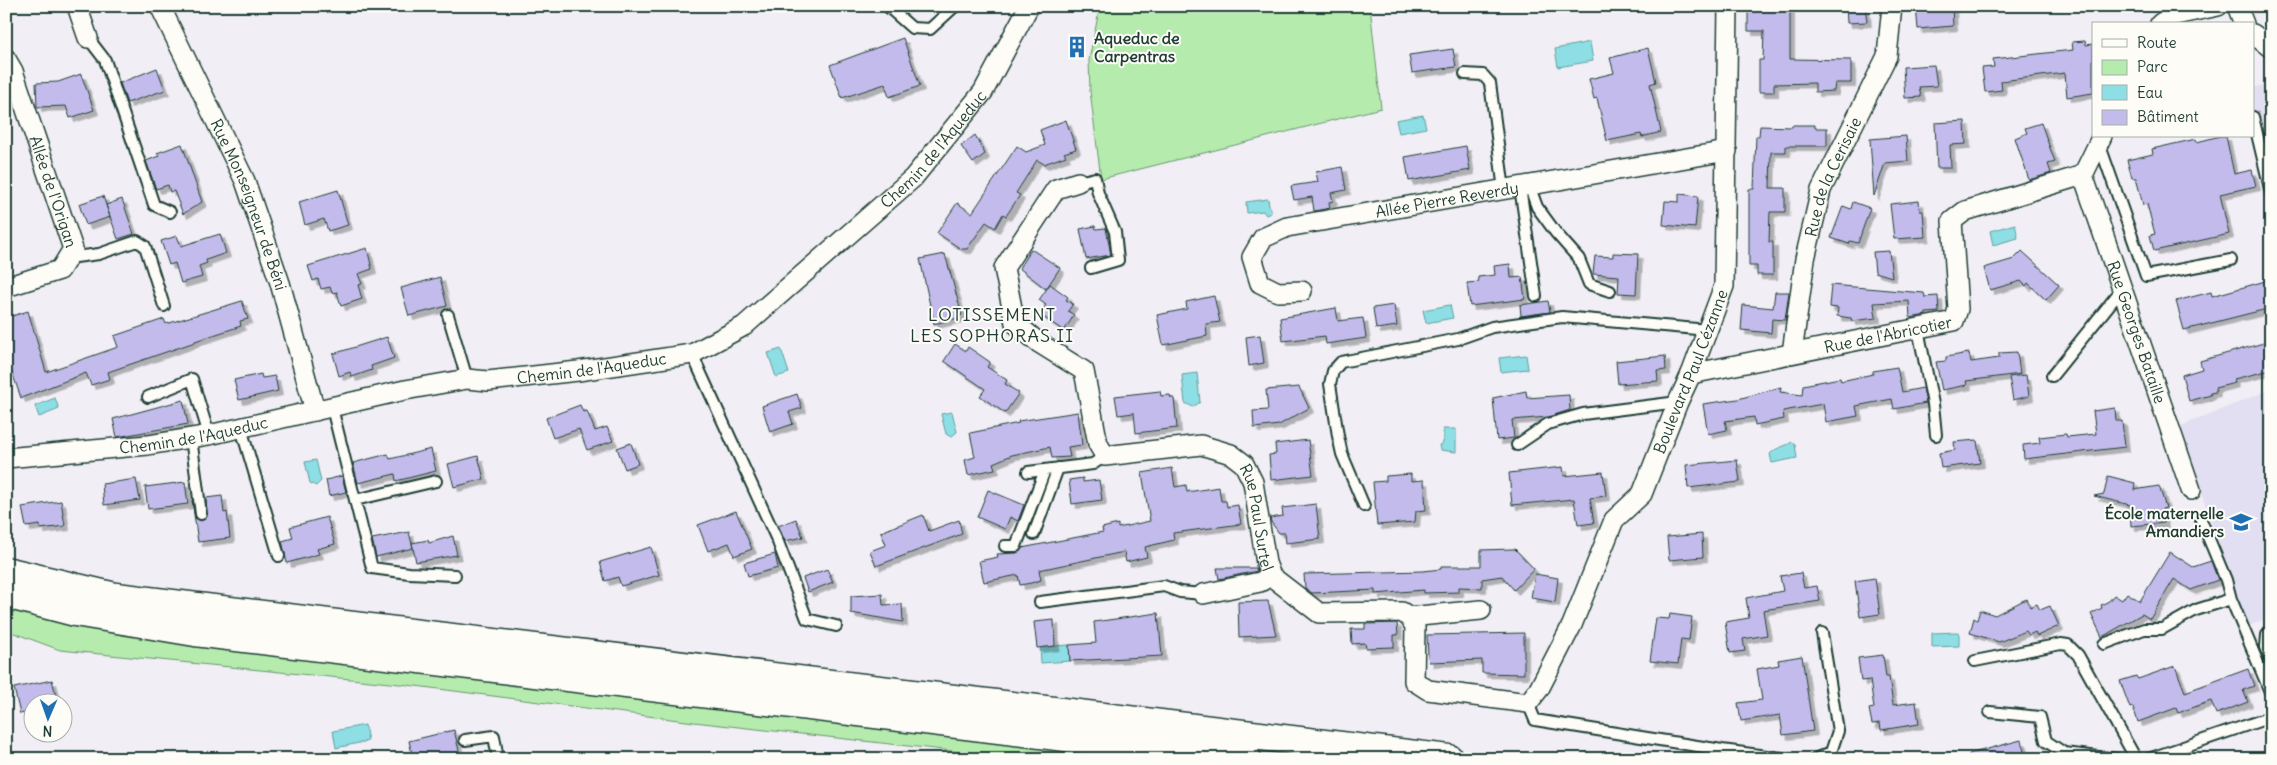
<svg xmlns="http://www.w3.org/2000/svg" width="2277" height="765" viewBox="0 0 2277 765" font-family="Delius,sans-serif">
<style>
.built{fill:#e3dff2}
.green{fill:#b5ecae;stroke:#6a9471}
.water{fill:#8ddfe5;stroke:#619e9e}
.building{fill:#c3bbec;stroke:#1f3d34;filter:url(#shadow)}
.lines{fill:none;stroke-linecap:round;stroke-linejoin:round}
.service-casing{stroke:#1f3d34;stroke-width:14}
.minor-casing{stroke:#1f3d34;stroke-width:22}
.secondary-casing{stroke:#1f3d34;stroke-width:31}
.service{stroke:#fdfcf7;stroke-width:10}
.minor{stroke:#fdfcf7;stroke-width:19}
.secondary{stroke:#fdfcf7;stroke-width:28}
.labels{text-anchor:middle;stroke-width:4;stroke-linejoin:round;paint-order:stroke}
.poi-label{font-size:16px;font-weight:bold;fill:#1f3d34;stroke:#fdfcf7;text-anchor:start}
.street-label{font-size:16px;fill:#1f3d34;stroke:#fdfcf7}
.neighbourhood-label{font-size:18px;letter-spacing:1px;fill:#1f3d34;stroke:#fdfcf7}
</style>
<defs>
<filter id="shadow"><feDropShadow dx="4.5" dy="4.5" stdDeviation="0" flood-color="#0004"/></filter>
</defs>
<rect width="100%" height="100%" fill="#f1eff5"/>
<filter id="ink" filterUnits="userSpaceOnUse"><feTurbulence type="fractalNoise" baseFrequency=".02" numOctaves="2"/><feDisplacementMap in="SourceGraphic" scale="10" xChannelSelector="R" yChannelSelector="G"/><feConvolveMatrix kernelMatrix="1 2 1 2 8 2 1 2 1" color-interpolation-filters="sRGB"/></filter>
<g filter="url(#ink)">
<!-- built -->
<path class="built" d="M2271 83V235L2251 136H2253V88Z
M2271 389V617L2248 626 2178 427Z"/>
<!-- green -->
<path class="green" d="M1100 6H1370L1381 108 1101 179 1090 91 1089 60Z
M6 607 80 627 1157 759H1024L694 722 400 684 60 650 6 630Z"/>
<!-- water -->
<path class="water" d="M1590 42 1593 61 1558 67 1555 49Z
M1423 115 1426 128 1399 133 1396 120Z
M1268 199 1269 206 1271 208V213L1266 215 1263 211 1247 213 1246 202Z
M2015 224 2018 238 1993 245 1990 231Z
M1450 305 1453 318 1426 323 1423 310Z
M781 349 789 373 776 377 768 353Z
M1526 355 1528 369 1501 372 1499 358Z
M1197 373 1200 402 1193 407 1185 403 1182 375Z
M55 398 59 409 39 417 35 406Z
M952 412 957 432 951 437 946 434 941 414Z
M1443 429H1456V452L1440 450 1439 445 1443 443Z
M1792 442 1795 444 1797 458 1772 463 1770 454C1776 447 1785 447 1792 442Z
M316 460 321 481 316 486 310 483 305 462Z
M1959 632V646L1932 647V633Z
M1069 645 1070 661 1041 663 1040 647Z
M365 725 368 741 336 748 333 731Z"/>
<!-- building -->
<path class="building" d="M1752 6H1790V59L1851 60V83H1835L1834 91 1815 92V83L1774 84V92H1759V60H1763L1764 31H1748V7Z
M1846 6H1865L1867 22 1847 23Z
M1916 6H1952L1953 26 1918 29Z
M903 38 920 86 889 97 885 84 842 98 830 65Z
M2085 41 2086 45 2093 44V93L2067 97 2065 73 2001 81 2002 90 1985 92 1982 68 1994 67 1993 59 2073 50 2072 42Z
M1648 48 1656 82 1650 84 1661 132 1642 137 1641 134 1607 141 1597 98 1594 99 1589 79 1614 73 1610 58Z
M1453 49 1456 67 1412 73 1409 55Z
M1934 65 1937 86 1919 87 1921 97 1905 98 1903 67Z
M157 68 165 90 127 103 120 83Z
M81 74 94 110 70 118 66 106 37 107 36 83 58 82Z
M1066 120 1076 149 1064 153 1066 156 1044 164 1037 160 1016 193 1020 195 1006 216 1003 214 995 228 986 222 967 249H961L937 233 957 203 972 213 1017 146 1026 152 1045 145 1040 130Z
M1965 121 1966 144 1950 145 1951 168H1937L1935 123Z
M2041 123 2055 162 2048 164 2051 173 2029 180 2015 138 2027 133 2025 128Z
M1792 125H1815V128H1827V146H1786V152H1771L1770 188H1785V212H1770L1769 242H1773V275H1757V266H1749V189H1754L1756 136H1759L1760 126 1792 127Z
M975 135 985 154 973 163 961 146Z
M1906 136 1908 161 1885 163 1874 196 1870 139Z
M2220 136H2226L2234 174 2252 170 2256 186 2220 194 2229 234 2154 251 2150 235 2155 234 2147 204 2143 205 2136 178H2132L2127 160 2153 154 2152 149 2196 139 2197 142Z
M182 144 202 202 183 214 174 191 170 192 168 185 156 189 146 161 159 156 157 153Z
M1466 146 1470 170 1409 181 1405 157Z
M1342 167 1346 190 1331 193 1333 201 1329 202 1330 208 1314 211 1312 197 1294 200 1291 186 1318 182 1316 172Z
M338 190 348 225 328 231 324 219 305 225 299 202Z
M1679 194 1698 196 1695 228 1663 225 1665 201 1679 202Z
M103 196 110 217 86 225 79 204Z
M122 199 134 234 118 239 106 205Z
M1919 201 1920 211H1923L1925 237 1894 239 1890 204Z
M1853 202 1870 208 1858 243 1850 241 1849 244 1831 238 1843 206 1851 209Z
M1095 226 1096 229 1106 228 1111 255 1086 259 1080 229Z
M220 234 226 253 206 260 207 263 199 266 202 277 181 283 175 263 169 265 161 241 177 236 181 246Z
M367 248 372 269 358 274 362 284 358 285 362 299 341 306 337 292 332 293 330 287 321 289 318 279 313 281 308 266Z
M1031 249 1060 268 1046 289 1019 268Z
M1889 251 1892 277 1875 272 1873 252Z
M2022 251 2059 285 2046 300 2028 283 2026 286 2021 281 1990 290 1984 268 2014 259Z
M1613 253 1638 254 1636 294 1618 293 1619 276 1593 274 1595 256 1613 257Z
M945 254 962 315 958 316V318L934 324 920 259Z
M1510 264 1511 278 1522 277 1525 299 1470 306 1467 283 1479 282 1478 277 1495 275 1494 266Z
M440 277 447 306 409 316 401 288Z
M2269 280 2271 308 2184 330 2176 301 2211 292 2212 296Z
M1050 284 1068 297 1066 300 1073 304 1068 311 1074 315 1064 331 1039 314 1046 305 1039 300Z
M1831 285 1924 293 1925 297 1938 296 1939 312 1926 313V315L1910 318 1909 301 1874 303 1876 318 1852 321 1851 318 1837 316 1838 308 1829 307Z
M1775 292H1789L1785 320 1772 319 1771 333 1741 330 1743 305 1773 308Z
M1214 296 1220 322 1206 324 1207 336 1163 345 1157 315 1187 309 1186 302Z
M242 301 248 319 240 321 241 326 195 341V342L108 372 110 379 91 385 86 373 21 398 6 355V318L28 311 46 372 118 347 114 336 164 319 166 324Z
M1548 301 1550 312 1521 316 1520 305Z
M1394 305 1397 326 1376 329 1373 308Z
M1336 308 1338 321 1363 318 1366 338 1326 344 1325 336 1283 341 1280 318Z
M1260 335 1264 363 1249 366 1246 337Z
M387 337 394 358 371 366 372 370 352 377 350 372 339 376 333 354Z
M2267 342 2271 357V370L2234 379 2235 383 2215 388 2216 392 2210 393 2211 395 2189 401 2182 375 2202 369 2200 361Z
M955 344 966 351 968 347 990 362 987 367 1007 380 1005 384 1019 393 1005 413 980 396 985 389 944 361Z
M2017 352 2020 374 1966 381 1967 385 1942 390 1936 362 1946 361V357L1969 353 1971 362 1999 358V353Z
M1665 356 1666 370 1657 371 1658 381 1618 384 1616 361Z
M1897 367 1902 392 1923 388 1926 403 1894 409 1892 399 1856 406 1858 416 1826 422 1823 404 1783 411 1784 419 1755 425 1754 417 1725 421 1727 430 1708 434 1703 404 1738 399 1781 387 1780 392 1802 395 1803 385 1840 378 1841 381 1873 374V371Z
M261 374 262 378 275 376 278 391 239 400 234 380Z
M2026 375 2029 396 2013 400 2009 377Z
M1299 387 1309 408 1279 425 1254 428 1253 411 1268 410 1266 390Z
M1160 391 1161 396 1170 395 1171 398H1174L1177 428 1136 433 1134 413 1118 415 1115 396Z
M1526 391 1527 398 1569 395 1570 410 1548 417 1512 420 1514 438 1497 440 1493 398Z
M797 394 802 408 789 412 793 424 770 432 762 406Z
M183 400 188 424 117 437 113 419Z
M580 405 583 412 587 411 595 431 607 427 613 441 587 450 579 429 553 438 546 418Z
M2115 408 2116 421H2122L2125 447 2024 459 2023 445 2040 443 2039 437 2066 434 2067 437 2096 434 2093 411Z
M1078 412 1082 445 1068 447 1070 457 1052 458 1050 447 1012 455 993 463 995 469 968 475 965 460 975 457 970 433 1019 423 1018 421Z
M1308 440 1313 475 1271 480 1269 455 1276 454 1275 444Z
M1977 440 1980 463 1941 468 1939 453 1955 450 1954 442Z
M631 443 638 464 625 469 617 448Z
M431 449 436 471 396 481 395 474 358 483 353 463 388 454 390 459Z
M478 456 484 479 454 487 448 464Z
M1737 460 1740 482 1688 488 1686 465Z
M1563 467 1564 476 1603 472 1606 496 1590 498 1594 523 1578 525 1574 499 1512 505 1509 473Z
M1172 468 1175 487 1186 485 1187 492 1219 487 1221 501H1226L1227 507 1238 505 1241 524 1173 533 1174 540 1145 547 1147 557 1126 562 1124 552 1039 570 1041 580 1031 583 1020 585 1018 575 984 582 979 561 998 557 997 554 1017 553 1022 548 1103 532 1102 528 1118 524V528L1150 521 1142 473Z
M1411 474V481L1424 480 1426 510 1416 511 1415 522 1377 525 1373 482 1386 481V476Z
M342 476 346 492 329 496 326 480Z
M2108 476 2135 483 2134 490 2159 486 2166 508 2162 509 2164 523 2131 526 2130 505 2094 496 2104 494Z
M1083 478V482L1099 480 1102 500 1072 504 1069 480Z
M136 479 140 500 104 505 102 484Z
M185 482 188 504 148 509 145 487Z
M988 490 1024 505 1018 521 1010 517 1005 529 977 517Z
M222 496 224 513 227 512 230 538 198 542 192 500 195 518 201 521 207 516 206 498Z
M61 501 65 526 40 529V525L26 527 22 507Z
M1316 504 1320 539 1286 543 1285 533H1279L1271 522 1270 518 1283 516 1282 508Z
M736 511 752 549 734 556 729 543 708 551 698 525Z
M923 515 929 531 959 520 962 534 876 566 870 551 886 545 881 532Z
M327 517 335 544 317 549 319 554 287 563 282 541 293 538 290 527Z
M796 519 803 537 785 541 778 526Z
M409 532 413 548 376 557 372 539Z
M1702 534 1703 557 1669 560 1667 537Z
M453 536 457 555 416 562 412 543 428 540 429 543Z
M651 547 659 575 621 586 618 577 605 581 600 562Z
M1512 549H1515L1534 569 1514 590 1502 576 1482 579V588L1459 587V592L1424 593V590L1375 594V590L1312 593 1305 588 1304 574 1423 571 1441 569V566H1481V550Z
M2170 552 2193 567 2211 561 2218 580 2191 590 2174 579 2150 619 2142 614 2102 637 2091 614 2102 608 2101 605 2109 601 2114 595 2122 600 2127 593 2140 601Z
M775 554 778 568 748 576 744 563Z
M1217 568H1256L1257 571 1219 579Z
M827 569 833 582 808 592 803 578Z
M1801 573 1804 588 1817 586 1820 601 1763 610 1767 635 1743 639 1745 651 1730 653 1725 622 1749 618 1746 598 1783 591 1780 576Z
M1535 574 1558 578 1555 602 1531 598Z
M1875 578 1880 614 1860 617 1855 581Z
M882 594 883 605 902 604 903 622 851 613V596Z
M2026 599 2030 607 2037 604 2040 610 2050 606 2059 626 2037 636 2035 632 2029 635 2026 631 1999 642 1970 633 1974 618 1977 620 1980 610 1995 615Z
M1268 601 1276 635 1239 637 1238 602Z
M1158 613 1162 656 1070 661 1069 645 1096 643 1094 622Z
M1670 614 1692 617 1689 640 1681 639 1678 664 1650 661 1656 618 1669 619Z
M1054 620 1055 646 1037 648 1034 622Z
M1397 623 1398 635H1394V647L1366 648 1365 643 1352 644 1351 629H1365V624Z
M1524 633V674L1482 673V660L1429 662 1428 656 1427 635Z
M1883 655 1886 677H1889L1893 705 1916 702 1919 724 1881 730 1880 723 1872 724 1869 709 1874 708 1870 680 1861 681 1858 658Z
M1802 656 1813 731 1783 735 1780 715 1741 721 1738 703 1762 700 1757 669 1779 665 1778 660Z
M2175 666 2185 692 2248 669 2254 686 2243 690 2248 702 2216 714 2211 701 2178 713 2176 708 2138 722 2133 707 2130 708 2120 681 2136 676 2138 679Z
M52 680 58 702H32V711L20 714 14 688Z
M454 730 461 759H442V755L427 759H424V756L413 758 409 741Z
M2021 740 2026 759H1970L1969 754Z"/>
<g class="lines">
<!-- service casing -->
<g class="service-casing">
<path id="service" d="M887 6 912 28 930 29 955 6
M88 38 105 60 154 205 170 212
M1465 74 1483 75 1490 83 1504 190
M2253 117 2271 193
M2099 143 2146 276 2231 260
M1078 182 1095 178 1098 193 1115 232 1118 260 1091 268
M1529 185 1537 207 1556 233 1579 259 1589 284 1610 291
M1520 187 1536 296
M68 258 99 254 137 241 145 246 164 306
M448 315 467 379
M1918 329 1933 404 1936 435
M692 354 778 542 807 619 836 626
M2052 376 2122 289
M148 397 192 379 209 435
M332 408 372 568 409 573 455 575
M241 428 279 556
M191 438 201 514
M1517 445 1548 424 1583 414 1678 402
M1028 472 1093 464 1105 456
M355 500 436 481
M1364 506 1342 454 1338 436 1330 384 1333 371 1341 362 1458 339 1492 327 1562 317 1708 330
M2201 520 2226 580 2231 599
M1034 534 1058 468
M1005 546H1016L1045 470
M1040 602 1164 586 1180 592 1203 594
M2271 631 2267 635 2266 647 2271 661
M2104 644 2144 629H2162L2196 610 2231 599 2271 694
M1975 661 2061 644 2068 645 2078 655 2136 759
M1528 703 1535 720 1722 750 1790 759
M1990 712 2040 717 2046 741 2064 753 2117 759
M465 740 494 736 498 759
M1815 759 1831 752 1838 731 1822 633
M2148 759 2271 717"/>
</g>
<!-- minor casing -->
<g class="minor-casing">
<g id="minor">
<path d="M77 6 88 38"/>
<path id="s1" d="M160 6 245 181 280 283 315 411"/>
<path d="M2237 6 2244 24"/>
<path d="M2160 24 2171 16 2218 6"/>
<path d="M2253 34 2271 48"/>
<path id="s2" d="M6 59 13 71 73 249 60 270 6 287"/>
<path id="s3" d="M2083 175 2191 490"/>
<path id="s4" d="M1078 182 1056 189 1004 268 1015 323 1039 343 1084 371 1098 444 1105 456 1201 445 1231 454 1244 464 1253 482 1266 563 1271 576 1319 613 1402 612 1409 617 1415 626 1414 681 1428 690 1528 703 1539 689 1572 625 1614 520 1642 494 1678 402 1691 374 1724 286 1728 6"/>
<path id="s5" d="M1302 291 1278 292 1260 283 1252 257 1263 238 1287 227 1727 151"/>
<path id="s6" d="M1792 353 1805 259 1821 190 1887 56 1892 6"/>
<path id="s7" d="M1691 374 1954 321 1958 309 1952 221 1965 211 2083 175 2102 136"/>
<path id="s8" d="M6 458 148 445 209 435 405 390 467 379 488 381 578 371 692 354 744 326 913 178 983 92 1029 6"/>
<path d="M1203 594 1260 582 1271 576"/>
<path d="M1409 617 1481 610"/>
</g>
</g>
<!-- secondary casing -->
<g class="secondary-casing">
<path id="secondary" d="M6 571 116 597 1449 759
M6 594 75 612 195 632 1247 759"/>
</g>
<!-- service -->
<use href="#service" class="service"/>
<!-- minor -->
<use href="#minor" class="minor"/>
<!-- secondary -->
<use href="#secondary" class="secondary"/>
</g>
</g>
<!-- icons -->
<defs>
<g id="building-bare" transform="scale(1.725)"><path d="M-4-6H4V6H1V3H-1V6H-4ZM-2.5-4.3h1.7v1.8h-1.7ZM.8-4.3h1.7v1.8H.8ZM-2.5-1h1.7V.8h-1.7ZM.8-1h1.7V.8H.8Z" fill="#1f6fb2" stroke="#fdfcf7" stroke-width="2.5" paint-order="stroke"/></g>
<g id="school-bare" transform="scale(1.725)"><path d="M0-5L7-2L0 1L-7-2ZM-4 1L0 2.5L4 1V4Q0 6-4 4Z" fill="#1f6fb2" stroke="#fdfcf7" stroke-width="2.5" paint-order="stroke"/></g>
</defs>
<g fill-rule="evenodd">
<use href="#building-bare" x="1077" y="47"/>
<use href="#school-bare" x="2241" y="522"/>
</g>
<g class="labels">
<!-- poi labels -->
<g class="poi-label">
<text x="1094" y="44">Aqueduc de<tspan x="1094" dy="18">Carpentras</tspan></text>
<text x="2224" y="519" text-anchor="end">École maternelle<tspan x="2224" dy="18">Amandiers</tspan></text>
</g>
<!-- street labels -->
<g class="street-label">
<text dy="6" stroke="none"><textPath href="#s8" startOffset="1014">Chemin de l'Aqueduc</textPath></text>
<text dy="6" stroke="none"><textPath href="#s6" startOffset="182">Rue de la Cerisaie</textPath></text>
<text dy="6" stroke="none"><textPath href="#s2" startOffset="141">Allée de l'Origan</textPath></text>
<text dy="6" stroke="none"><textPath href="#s5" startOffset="282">Allée Pierre Reverdy</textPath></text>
<text dy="6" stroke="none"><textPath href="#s1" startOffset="218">Rue Monseigneur de Béni</textPath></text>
<text dy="6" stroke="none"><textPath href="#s7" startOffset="201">Rue de l'Abricotier</textPath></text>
<text dy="6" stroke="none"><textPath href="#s3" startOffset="166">Rue Georges Bataille</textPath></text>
<text dy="6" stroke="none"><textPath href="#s8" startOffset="594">Chemin de l'Aqueduc</textPath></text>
<text dy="6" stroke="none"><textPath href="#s4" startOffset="1315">Boulevard Paul Cézanne</textPath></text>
<text dy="6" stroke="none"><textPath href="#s8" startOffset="189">Chemin de l'Aqueduc</textPath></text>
<text dy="6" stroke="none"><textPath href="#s4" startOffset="546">Rue Paul Surtel</textPath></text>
</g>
<!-- neighbourhood labels -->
<g class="neighbourhood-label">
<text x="992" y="321">LOTISSEMENT<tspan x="992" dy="21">LES SOPHORAS II</tspan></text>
</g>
</g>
<!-- margin -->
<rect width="2277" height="765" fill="none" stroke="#fdfcf7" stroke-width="25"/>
<rect x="12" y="12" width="2252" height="740" fill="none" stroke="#1f3d34" stroke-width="2" filter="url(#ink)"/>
<!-- legend -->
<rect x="2092" y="22" width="162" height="115" fill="#fdfcf7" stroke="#a4b0a9"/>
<rect x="2102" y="39" width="25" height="8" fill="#fdfcf7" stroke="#a4b0a9"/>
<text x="2137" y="48" font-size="15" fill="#1f3d34">Route</text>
<rect x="2102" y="60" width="25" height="15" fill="#b5ecae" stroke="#a4b0a9"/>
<text x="2137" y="72" font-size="15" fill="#1f3d34">Parc</text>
<rect x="2102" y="85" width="25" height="15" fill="#8ddfe5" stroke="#a4b0a9"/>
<text x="2137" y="98" font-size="15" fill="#1f3d34">Eau</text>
<rect x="2102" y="110" width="25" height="15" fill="#c3bbec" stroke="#a4b0a9"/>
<text x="2137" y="122" font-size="15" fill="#1f3d34">Bâtiment</text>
<!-- north arrow -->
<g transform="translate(48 718) rotate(182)"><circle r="24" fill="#fdfcf7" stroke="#a4b0a9"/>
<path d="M0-4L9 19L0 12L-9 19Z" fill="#1f6fb2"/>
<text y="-8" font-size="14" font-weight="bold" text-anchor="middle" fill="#1f3d34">N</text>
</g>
</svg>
